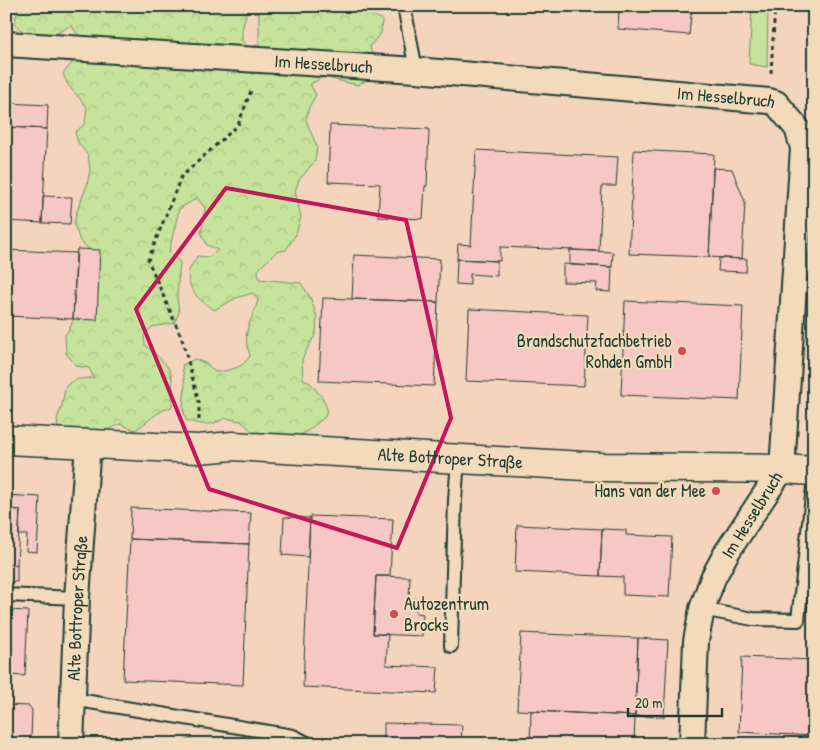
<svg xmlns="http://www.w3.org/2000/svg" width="820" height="750" viewBox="0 0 820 750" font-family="'Patrick Hand',sans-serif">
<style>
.built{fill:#f4d4bd}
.green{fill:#c6e39b;stroke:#729068}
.forest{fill:url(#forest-crowns);stroke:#729068}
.building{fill:#f7c7c3;stroke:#1f3d34}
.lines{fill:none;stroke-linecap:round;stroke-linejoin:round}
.lane-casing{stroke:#1f3d34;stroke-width:16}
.street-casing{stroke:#1f3d34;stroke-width:28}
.secondary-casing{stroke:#1f3d34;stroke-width:31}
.path{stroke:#1f3d34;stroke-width:3;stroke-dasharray:4 4;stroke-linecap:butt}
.lane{stroke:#f2daba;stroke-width:12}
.street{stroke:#f2daba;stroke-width:24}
.secondary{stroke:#f2daba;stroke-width:28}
.marked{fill:none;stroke:#c2185b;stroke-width:4;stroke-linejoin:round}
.poi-dot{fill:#d1495b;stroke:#f2daba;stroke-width:2}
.labels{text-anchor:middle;stroke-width:4.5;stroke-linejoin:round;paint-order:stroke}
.street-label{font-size:18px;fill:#1f3d34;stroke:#f2daba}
.poi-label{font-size:18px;fill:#1f3d34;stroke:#f2daba;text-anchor:end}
</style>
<defs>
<pattern id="forest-crowns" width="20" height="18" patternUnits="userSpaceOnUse" patternTransform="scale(1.25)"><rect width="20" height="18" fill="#c6e39b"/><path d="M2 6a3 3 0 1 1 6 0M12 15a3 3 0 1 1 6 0" fill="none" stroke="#aac486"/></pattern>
</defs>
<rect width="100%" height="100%" fill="#f2daba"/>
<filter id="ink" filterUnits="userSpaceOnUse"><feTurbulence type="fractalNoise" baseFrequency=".02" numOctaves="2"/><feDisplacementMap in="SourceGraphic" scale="10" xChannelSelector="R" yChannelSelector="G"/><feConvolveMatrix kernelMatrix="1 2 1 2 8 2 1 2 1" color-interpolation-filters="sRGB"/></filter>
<g filter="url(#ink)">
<!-- built -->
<path class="built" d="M6 6H814V744H6Z"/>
<!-- green -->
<path class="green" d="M752 6H768L767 67 749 64Z"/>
<!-- forest -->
<path class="forest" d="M19 6H240L246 14 242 30V41L248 47 259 45V13L261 6H348L360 13H370L382 20 381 33 370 46C371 55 377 61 379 71L370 79 357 85 324 77 310 84 316 95 309 107 306 120 317 147 315 161 299 180 295 191 301 217 296 234 286 250 276 252 258 270 259 279 301 283 310 297 317 317 316 333 302 359 303 379 310 383 323 398 327 409 325 417 306 432 295 438 255 434 241 421 225 418C211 427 200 425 186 420L183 409 185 385 182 365 195 359 207 364 215 372C230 370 242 369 250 356 241 329 251 325 258 300L253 293 236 298 214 310C201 302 185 288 189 271 190 266 195 261 197 256L209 257 218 250 207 245 201 233 205 208 197 198 179 209 169 252 180 262 177 296 179 313 174 323 152 327 144 335 145 345C173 369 174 370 172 407 158 410 147 423 135 430L120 424 96 435 58 431 57 419 62 405 65 388 69 383 78 379 94 378 89 368 76 366 66 353 65 335 71 326 92 268 89 249 80 241 74 224 77 211 87 185 90 170 88 155 78 143 75 132 85 124 87 107 68 85 63 74 78 55 82 41 71 25C48 40 33 45 14 23Z"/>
<!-- building -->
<path class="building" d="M619 6H692L689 35 618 29Z
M6 103 48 105 47 129 6 127Z
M330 125 429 129 427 186H425L423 219 378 217 380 184 328 182Z
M6 127 47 129 42 223 6 221Z
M476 150 618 157 616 186H602L599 251 500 247V261L457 259 458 244 471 245Z
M634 150 714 154 709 257 629 254Z
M713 168 732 169 745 202 742 259 709 257Z
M43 196 72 197 70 224 42 223Z
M77 249 100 250 97 320 73 319Z
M6 250 76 253 73 319 6 316Z
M570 250 613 252 612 267 570 265Z
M354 255 440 259 438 302 352 299Z
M719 258 747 259 746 272 718 271Z
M457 259 497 261V276L470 274V285L456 284Z
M563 264 612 267 611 292 596 291 597 283 563 282Z
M323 298 438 302 434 386 319 381Z
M625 301 743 306 739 400 621 395Z
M469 309 588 315 584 386 466 381Z
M6 495 40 497 37 552 26 551 27 535H19L20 510 6 509Z
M131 508 251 513 249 544 130 539Z
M6 509 20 510 17 565 6 564Z
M310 516 393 519 390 576H376L373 634H388L386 665 438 667 436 693 303 687Z
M284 517 310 518 308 557 282 555Z
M517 525 602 529 600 576 515 572Z
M602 529 626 530V535L672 537 669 597 623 595V577L600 576Z
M130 539 249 544 243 685 123 680Z
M6 564 17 565V582H6Z
M376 576 410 577 409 599H416V613L423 614 422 636 373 634Z
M6 610 28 611 25 676 6 675Z
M521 633 638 638 635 716 517 710Z
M638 638 668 640 664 717 635 716Z
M742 657 814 660V736L739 732Z
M6 705 29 706 32 710 31 741 33 744H6Z
M531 711 635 716 634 744H530Z
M384 723 462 725 461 744H384Z
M191 738 194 744H175Z"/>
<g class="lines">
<!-- lane casing -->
<g class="lane-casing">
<path id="lane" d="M404 6 416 70
M6 595 77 598
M702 609 753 619 798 620 814 478
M451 646 455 500 458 459
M72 699 293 736 309 744"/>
</g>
<!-- street casing -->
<g class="street-casing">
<g id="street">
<path id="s1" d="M6 44 416 70 769 101 776 103 797 128 803 148 782 469 727 552 713 578 702 609 696 641 692 744"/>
<path id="s2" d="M71 744 77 598 88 443"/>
</g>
</g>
<!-- secondary casing -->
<g class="secondary-casing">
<g id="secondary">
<path id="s3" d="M6 440 198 449 233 446 602 467 782 469 814 471"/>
</g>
</g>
<!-- path -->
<path class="path" d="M771 73 775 6
M199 420V402L182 339 148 260 181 177 238 125 252 88"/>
<!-- lane -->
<use href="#lane" class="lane"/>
<!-- street -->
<use href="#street" class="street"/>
<!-- secondary -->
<use href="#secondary" class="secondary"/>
</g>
</g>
<!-- marked area -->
<path class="marked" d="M226 188 406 220 451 418 397 548 209 489 136 309Z"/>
<!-- markers -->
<g class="poi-dot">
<circle cx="682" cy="351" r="5"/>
<circle cx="716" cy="491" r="5"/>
<circle cx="394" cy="614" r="5"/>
</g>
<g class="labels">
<!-- street labels -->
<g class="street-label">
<text dy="6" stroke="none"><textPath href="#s1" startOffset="318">Im Hesselbruch</textPath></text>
<text dy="6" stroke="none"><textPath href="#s1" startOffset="722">Im Hesselbruch</textPath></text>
<text dy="6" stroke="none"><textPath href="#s3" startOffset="445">Alte Bottroper Straße</textPath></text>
<text transform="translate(752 515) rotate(-58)" y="6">Im Hesselbruch</text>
<text dy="6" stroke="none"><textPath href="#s2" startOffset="136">Alte Bottroper Straße</textPath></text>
</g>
<!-- poi labels -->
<g class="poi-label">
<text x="672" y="347">Brandschutzfachbetrieb<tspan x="672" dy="21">Rohden GmbH</tspan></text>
<text x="706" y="497">Hans van der Mee</text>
<text x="404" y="610" text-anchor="start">Autozentrum<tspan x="404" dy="21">Brocks</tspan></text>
</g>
</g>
<!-- margin -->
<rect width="820" height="750" fill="none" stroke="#f2daba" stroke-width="25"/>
<rect x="12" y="12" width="795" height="725" fill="none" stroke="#1f3d34" stroke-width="2" filter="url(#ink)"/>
<!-- scale -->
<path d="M628 708v8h94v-8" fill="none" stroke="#1f3d34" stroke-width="2.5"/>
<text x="635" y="708" font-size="15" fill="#1f3d34" stroke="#f2daba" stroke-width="4" paint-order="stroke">20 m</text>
</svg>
